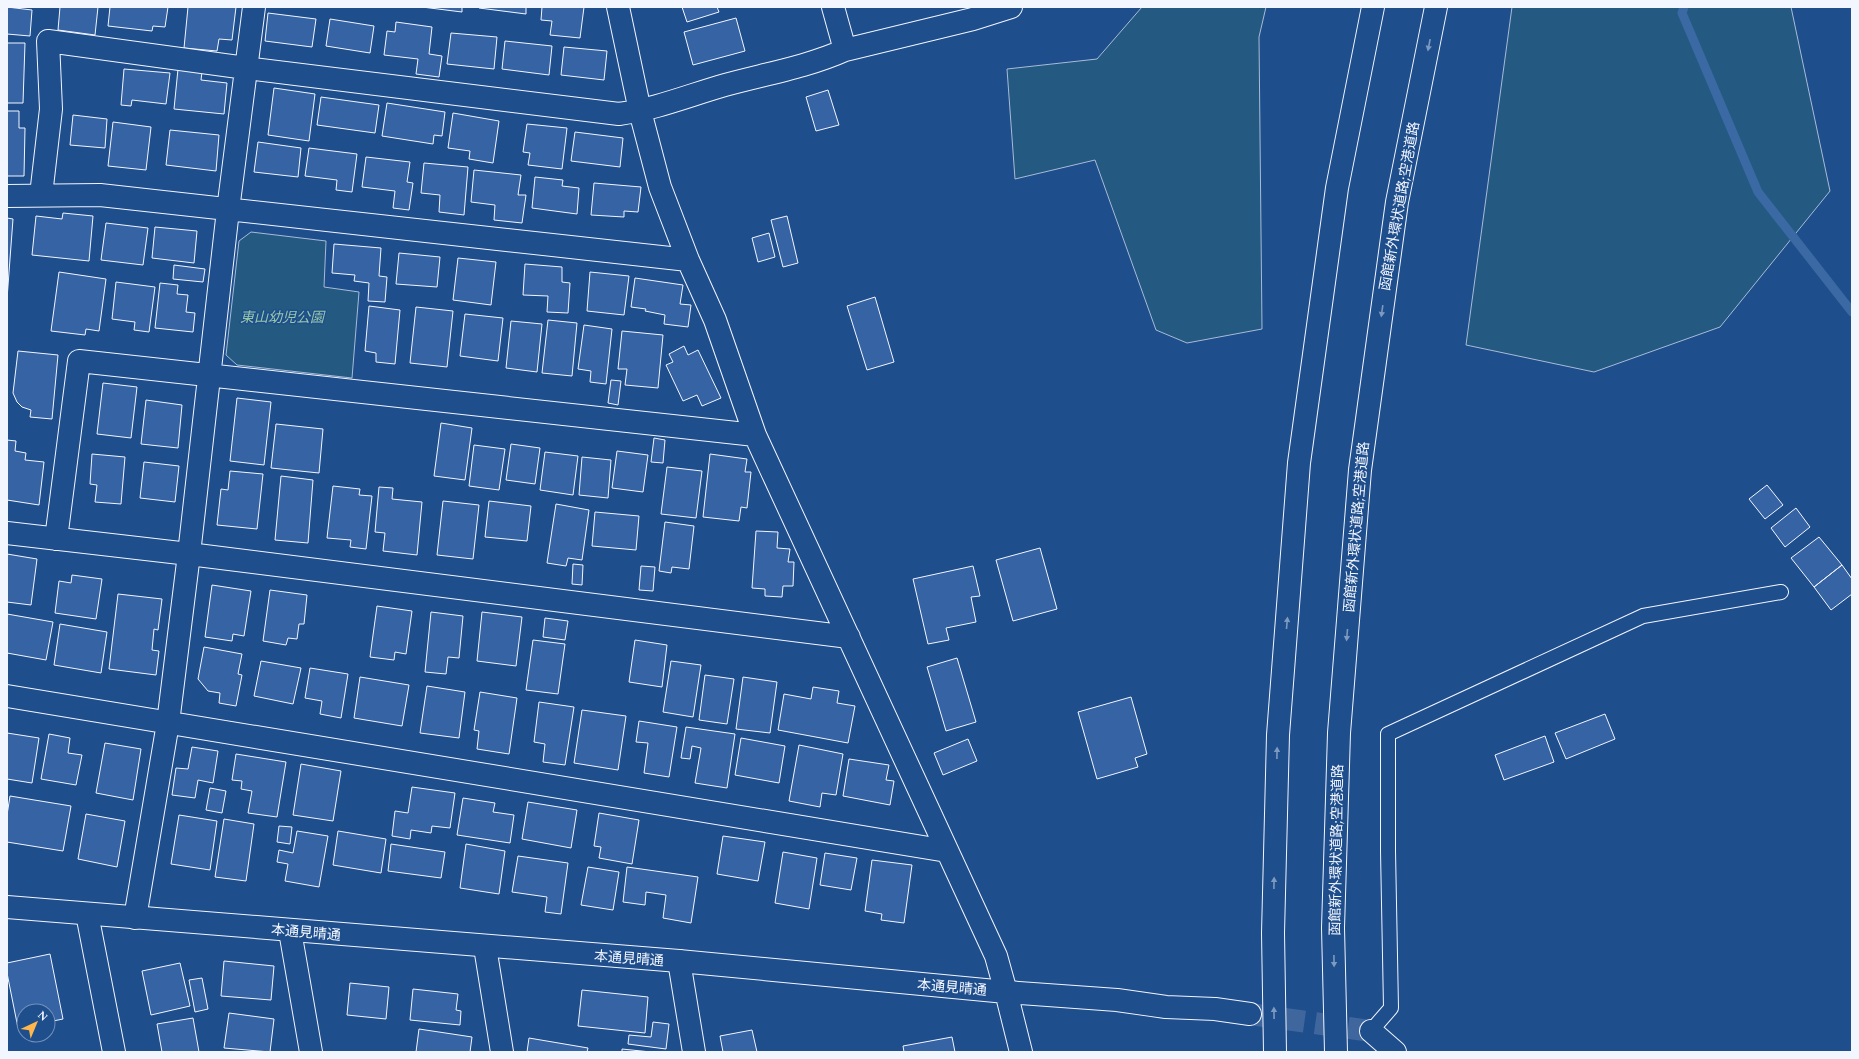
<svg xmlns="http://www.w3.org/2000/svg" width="1859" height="1059" viewBox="0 0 1859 1059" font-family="Spectral,'Noto Sans JP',serif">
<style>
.green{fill:#245a82;stroke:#a8bbd7}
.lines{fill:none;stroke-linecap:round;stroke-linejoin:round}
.stream{stroke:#3b69a3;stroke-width:9}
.building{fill:#3563a3;stroke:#f2f6ff}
.tertiary-tunnel{stroke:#3f679d;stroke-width:22;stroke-dasharray:22 11;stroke-linecap:butt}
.service-casing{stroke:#f2f6ff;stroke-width:16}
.minor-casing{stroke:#f2f6ff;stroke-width:24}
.tertiary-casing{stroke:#f2f6ff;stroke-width:24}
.motorway-casing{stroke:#f2f6ff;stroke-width:24}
.service{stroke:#1f4e8c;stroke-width:14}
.minor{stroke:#1f4e8c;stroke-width:22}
.tertiary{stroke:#1f4e8c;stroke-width:22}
.motorway{stroke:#1f4e8c;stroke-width:22}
.oneway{fill:#7e9ac0}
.labels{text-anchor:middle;stroke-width:3;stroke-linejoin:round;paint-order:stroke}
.street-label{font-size:14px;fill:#f2f6ff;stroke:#1f4e8c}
.park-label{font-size:14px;font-style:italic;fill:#97c8a6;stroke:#1f4e8c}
</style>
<rect width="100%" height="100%" fill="#1f4e8c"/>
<!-- green -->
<path class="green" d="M1142 7H1266L1259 37 1262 329 1187 343 1156 330 1095 160 1015 179 1007 69 1097 59Z
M1512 7H1791L1830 191 1720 327 1594 372 1466 345Z
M251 232 326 241 324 287 359 292 352 378 237 365 226 355 239 241Z"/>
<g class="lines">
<!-- stream -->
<path class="stream" d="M1684 7 1682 13 1758 192 1852 312"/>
</g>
<!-- building -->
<path class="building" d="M7 7 32 10 30 36 7 34Z
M60 7H98L95 35 58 30Z
M110 7H168L165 27 153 26 152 31 108 26Z
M188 7H236L232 40 219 39 217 51 184 48Z
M422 7H462V12Z
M479 7H526V14L479 8Z
M542 7H584L580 38 550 35 552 21 541 20Z
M682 7H717L719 12 687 22Z
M268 13 316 19 312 47 265 41Z
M736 18 745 51 693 65 684 32Z
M330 19 374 26 370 53 326 46Z
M396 22 432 27 429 54 442 56 439 77 416 74 418 59 384 55 387 31 395 32Z
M451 33 497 37 494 69 447 64Z
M505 41 552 46 549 75 502 69Z
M7 43H25L23 103H7Z
M564 47 607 51 604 80 561 75Z
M124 69 170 73 166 104 132 100 131 106 121 105Z
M178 69 202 72 201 80 227 83 224 114 174 109Z
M274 88 315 94 309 141 268 135Z
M828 90 839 125 816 131 806 97Z
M321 97 379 105 375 133 317 125Z
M387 103 445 112 442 136 434 135 433 144 382 136Z
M7 111H19V128H25L24 176H7Z
M453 113 499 121 493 163 469 159 470 151 448 148Z
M73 115 107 119 105 148 70 145Z
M113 122 151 127 146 170 108 166Z
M527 124 567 128 562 169 528 165 530 153 523 152Z
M170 130 219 135 216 171 166 165Z
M575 132 623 138 620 167 571 161Z
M258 142 301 148 298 177 254 172Z
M309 148 357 154 352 192 336 190 337 180 305 176Z
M366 157 410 162 407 182 413 183 409 210 393 208 395 191 362 187Z
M424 163 468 167 464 215 439 212 440 195 421 193Z
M474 170 521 175 518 195H526L522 223 494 220 495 205 471 202Z
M535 177 563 180 562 186 579 188 577 214 532 208Z
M594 183 641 187 638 212 624 211V217L591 215Z
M63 213 93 216 89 261 32 255 36 216 62 219Z
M787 216 798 263 783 267 771 220Z
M7 218 13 219 7 299Z
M106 223 148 228 143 265 101 260Z
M155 227 197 231 194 263 152 258Z
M769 233 775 257 758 262 752 238Z
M334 244 381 248 379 276 387 277 385 302 368 301 369 283 354 281 355 275 332 273Z
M399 253 440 257 437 287 396 284Z
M458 258 496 262 491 305 453 300Z
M525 264 562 267V282L570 283 568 313 547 312 548 296 523 295Z
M174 265 205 269 203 282 173 279Z
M59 272 106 279 99 331 86 329 85 335 51 331Z
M590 272 629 276 624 315 587 311Z
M635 278 683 285 680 304 691 305 688 327 664 324 665 315 645 311 646 309 631 307Z
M116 282 155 287 149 332 134 330 135 322 112 319Z
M160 283 178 285 177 294 188 295 186 312 195 313 193 332 155 328Z
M875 297 894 362 867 370 847 306Z
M369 306 400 310 395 364 376 362V353L365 351Z
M416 307 453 311 447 367 410 363Z
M465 314 503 318 498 361 460 356Z
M548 320 577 323 572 376 542 373Z
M511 321 542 324 537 372 506 368Z
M584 325 612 329 606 384 590 382 591 371 578 369Z
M622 331 663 335 658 388 625 385 627 369H618Z
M684 346 688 355 698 350 721 398 702 406 697 395 683 401 666 365 673 362 669 354Z
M18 351 58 355 52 419 30 417 31 410 22 407 17 402 13 393Z
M611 380 621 381 618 405 608 403Z
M103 383 137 387 131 438 97 434Z
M237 398 271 402 264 465 230 461Z
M146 400 182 405 178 448 141 444Z
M441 423 472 428 465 480 434 476Z
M276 424 323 429 319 473 271 468Z
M654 438 665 440 663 463 651 462Z
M7 440 16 441 15 451 26 453 25 460 44 462 39 505 7 500Z
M511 444 540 448 535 484 506 480Z
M474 445 505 449 499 490 469 486Z
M617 451 648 455 643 492 612 488Z
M545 452 578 456 573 495 540 490Z
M92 454 125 457 121 504 95 502 97 485 90 484Z
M710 454 747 459 745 472H751L747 508 741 507 739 521 703 517Z
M582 457 611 460 608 498 579 495Z
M144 462 179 466 175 502 140 498Z
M667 467 702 471 696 518 661 514Z
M230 471 263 474 257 529 217 525 221 489 228 490Z
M281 476 313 480 308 543 275 540Z
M1767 485 1783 505 1765 519 1749 499Z
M333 486 360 489 359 495 372 496 366 549 350 547 351 540 327 538Z
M379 487 393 488 392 499 422 502 417 555 383 551 385 533 375 532Z
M443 501 479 505 473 559 437 555Z
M489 501 531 506 527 541 485 537Z
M556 504 589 510 582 560 568 558 566 566 547 563Z
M1796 508 1810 527 1785 547 1771 528Z
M595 512 639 516 636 550 592 546Z
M665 522 694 526 689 569 672 567 671 573 659 571Z
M756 531 778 532 777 548 790 549 788 562H794L793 586H783L782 597 765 596V589L752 588Z
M1819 537 1842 565 1814 587 1791 558Z
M1040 548 1057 609 1013 621 996 560Z
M7 554 37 559 31 605 7 602Z
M573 564 583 565 582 585 572 584Z
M1842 565 1852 579V594L1831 610 1814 587Z
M641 566 655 567 653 591 639 590Z
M973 566 980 596 971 597 976 622 946 628 949 640 928 644 913 579Z
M72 575 102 579 96 619 55 613 59 581 71 583Z
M212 585 251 591 244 636 233 634 232 641 205 637Z
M270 590 307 595 304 624H299L297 639 288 638 286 645 263 641Z
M118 594 162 599 158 630 154 629 152 650 159 651 156 675 109 669Z
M377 606 412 611 406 654 395 652 394 660 370 657Z
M431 612 463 616 459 658 448 657 446 674 425 672Z
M482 612 522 617 516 666 477 661Z
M7 614 53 622 46 660 7 653Z
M545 618 568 621 565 640 543 637Z
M60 624 107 632 101 673 54 665Z
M533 640 565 644 558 694 526 690Z
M635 640 667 645 662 687 629 682Z
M204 647 242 654 238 674 242 675 236 706 219 703 220 693 208 691 198 679Z
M957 658 976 722 946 731 927 667Z
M261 661 301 668 293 704 254 696Z
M671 661 701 665 693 717 663 712Z
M310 668 348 674 341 718 320 714 322 701 305 698Z
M705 675 734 679 727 724 699 720Z
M360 677 409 685 402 726 354 718Z
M743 677 777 682 770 733 736 729Z
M427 686 465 692 459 738 420 733Z
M813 687 839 691 837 703 855 706 848 743 778 730 784 694 811 699Z
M480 692 517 698 509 754 477 749 479 731 474 730Z
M1131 697 1147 754 1135 758 1138 767 1097 779 1078 712Z
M539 702 574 707 565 765 543 762 545 744 534 742Z
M582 710 626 716 618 770 574 763Z
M1605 714 1615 739 1566 759 1555 733Z
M639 721 677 727 669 777 644 773 648 743 636 742Z
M686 727 735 734 727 788 695 783 701 748 692 746 690 759 681 758Z
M7 733 39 738 32 783 7 779Z
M49 734 70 738 68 753 82 755 76 785 41 779Z
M1545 736 1554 762 1504 780 1495 755Z
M741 738 785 746 779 783 735 775Z
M968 739 977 761 943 775 934 753Z
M105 743 141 749 133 800 96 793Z
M799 745 843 754 836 795 822 793 820 807 789 801Z
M192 747 218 751 213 783 198 780 195 798 172 795 176 768 188 769Z
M236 754 286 762 277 817 248 813 252 791 241 789 242 781 232 780Z
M849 759 889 765 886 780 894 781 890 805 843 796Z
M301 764 341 771 333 821 293 815Z
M412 787 455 793 450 828 432 826 431 833 411 830 410 839 392 836 395 811 408 813Z
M210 788 226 791 222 813 206 810Z
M10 796 71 806 63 851 7 842V815Z
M463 798 495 803 493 812 514 815 510 843 457 835Z
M528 802 577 810 571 848 522 839Z
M599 813 639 820 632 864 599 858 601 847 594 846Z
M86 814 125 821 117 867 78 859Z
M179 815 217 821 210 870 171 864Z
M224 819 254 824 246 881 215 877Z
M279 826 292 827 290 844 277 842Z
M297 831 328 836 319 887 285 881 288 864 277 862 279 850 293 853Z
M338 831 386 839 381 873 333 865Z
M723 836 765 842 758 881 717 874Z
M391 844 445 852 441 878 388 871Z
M466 844 505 851 499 894 460 888Z
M783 852 817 858 809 909 775 903Z
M825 853 857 858 851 890 820 885Z
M518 856 568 863 561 914 545 912 547 897 512 892Z
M872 860 912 865 904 923 881 920 882 914 865 911Z
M588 867 619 872 613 910 581 905Z
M627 867 698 877 691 923 663 918 666 895 646 892 645 905 623 902Z
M50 954 63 1019 48 1022V1011H24V1027L18 1028 7 973V963Z
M224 961 274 966 271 1000 221 996Z
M180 963 190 1006 151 1015 142 971Z
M202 978 208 1009 195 1012 189 980Z
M350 983 389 987 386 1019 347 1015Z
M413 989 458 994 456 1010 461 1011 460 1025 410 1020Z
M582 990 648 997 645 1033 578 1026Z
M229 1013 274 1019 270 1052 224 1048Z
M193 1018 199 1052H162L157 1024Z
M653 1022 669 1024 666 1049 628 1044 629 1035 651 1037Z
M419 1029 472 1037 470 1052H416Z
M752 1030 757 1052H723L720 1036Z
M952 1037 955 1052H904L903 1046Z
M529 1038 588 1048 587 1052H527Z
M622 1049 651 1052H622Z"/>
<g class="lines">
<!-- tertiary-tunnel -->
<path class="tertiary-tunnel" d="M1250 1014 1371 1031"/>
<!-- service casing -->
<g class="service-casing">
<path id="service" d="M1371 1031 1391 1008 1388 851V734L1643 616 1781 592"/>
</g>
<!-- minor casing -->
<g class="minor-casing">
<path id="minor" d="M618 7 640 111 660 187 688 260 715 320 755 435 996 956 1006 992
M845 50 973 19 1011 7
M41 195 51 109 48 41 246 68 619 114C656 109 690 95 725 85 765 74 807 67 845 50L833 7
M7 196 100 195 688 260
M7 533 189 554 849 637
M56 539 79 361 755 435
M7 696 947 851
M87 914 114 1052
M135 918 168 723 189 554 228 210 254 7
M290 931 311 1052
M485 947 502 1052
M679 961 694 1052"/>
</g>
<!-- tertiary casing -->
<g class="tertiary-casing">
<path id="tertiary" d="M7 907 679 961 1006 992 1117 1000 1166 1007 1215 1009 1250 1014
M1006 992 1021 1052
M1371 1031 1395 1052"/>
</g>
<!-- motorway casing -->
<g class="motorway-casing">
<path id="motorway" d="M1275 1052 1273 933 1278 735 1299 463 1337 188 1373 7
M1336 1052 1333 928 1339 733 1360 470 1397 202 1436 7"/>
</g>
<!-- service -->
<use href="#service" class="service"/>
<!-- minor -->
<use href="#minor" class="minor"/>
<!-- tertiary -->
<use href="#tertiary" class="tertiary"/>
<!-- motorway -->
<use href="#motorway" class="motorway"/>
</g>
<!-- one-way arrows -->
<defs><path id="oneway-solid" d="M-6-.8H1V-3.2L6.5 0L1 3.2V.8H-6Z"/></defs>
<g class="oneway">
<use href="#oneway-solid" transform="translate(1429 45) rotate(101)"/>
<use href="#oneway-solid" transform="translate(1382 311) rotate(98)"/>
<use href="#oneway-solid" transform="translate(1287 623) rotate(-85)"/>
<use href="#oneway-solid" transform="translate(1347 635) rotate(95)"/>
<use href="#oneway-solid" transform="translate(1277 753) rotate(-89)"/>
<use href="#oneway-solid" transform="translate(1274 883) rotate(-89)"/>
<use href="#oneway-solid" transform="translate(1334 961) rotate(89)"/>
<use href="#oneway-solid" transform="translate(1274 1013) rotate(-91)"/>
</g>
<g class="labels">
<!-- street labels -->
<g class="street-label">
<text transform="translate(1399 206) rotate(-80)" y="5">函館新外環状道路;空港道路</text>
<text transform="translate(1356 527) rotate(-85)" y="5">函館新外環状道路;空港道路</text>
<text transform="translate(1336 850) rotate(-89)" y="5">函館新外環状道路;空港道路</text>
<text transform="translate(306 932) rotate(5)" y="5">本通見晴通</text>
<text transform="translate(629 958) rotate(4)" y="5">本通見晴通</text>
<text transform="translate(952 987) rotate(5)" y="5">本通見晴通</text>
</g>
<!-- park labels -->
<g class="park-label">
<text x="282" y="322">東山幼児公園</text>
</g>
</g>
<!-- border -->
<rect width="1859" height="1059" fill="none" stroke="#f2f6ff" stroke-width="16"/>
<!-- north arrow -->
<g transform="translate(36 1023) rotate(44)"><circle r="19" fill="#1f4e8c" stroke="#7391ba"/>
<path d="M0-3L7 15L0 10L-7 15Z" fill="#ffb74d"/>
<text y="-6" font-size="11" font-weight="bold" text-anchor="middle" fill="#f2f6ff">N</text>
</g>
</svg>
